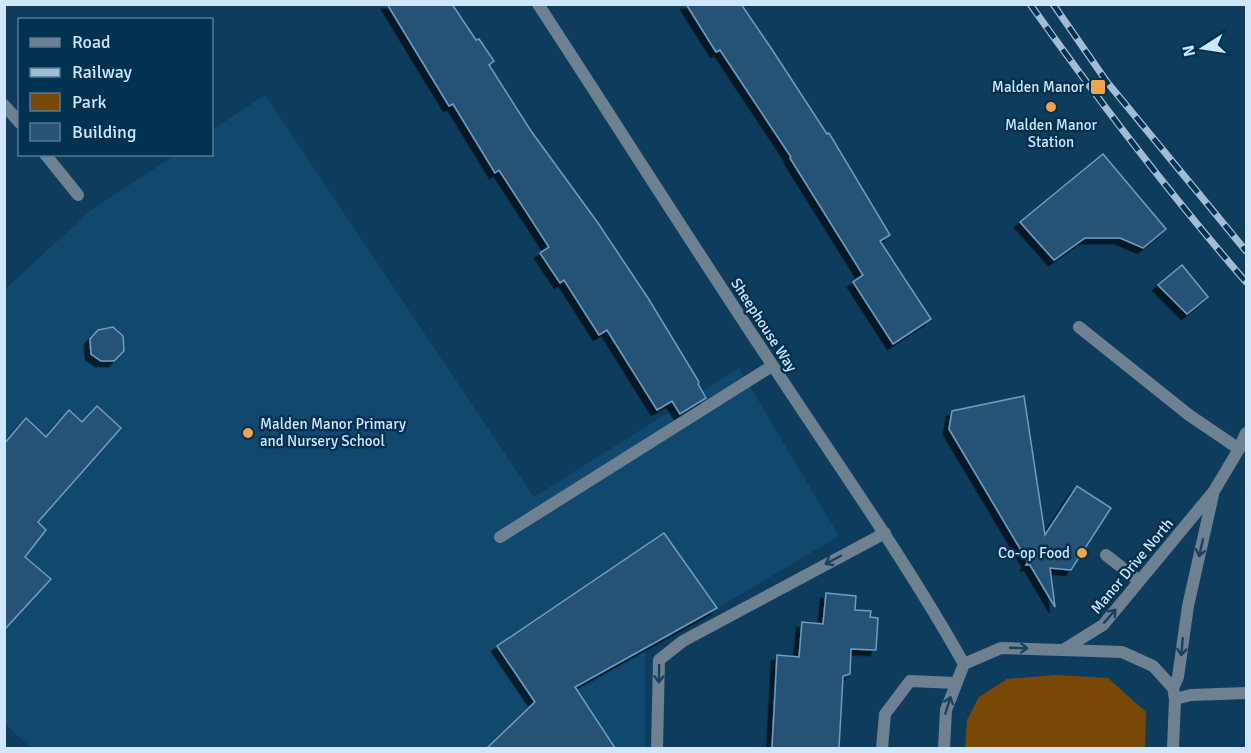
<svg xmlns="http://www.w3.org/2000/svg" width="1251" height="753" viewBox="0 0 1251 753" font-family="Signika,sans-serif">
<style>
.built{fill:#11486d}
.green{fill:#7a4806}
.building{fill:#275375;stroke:#6f9cc2;stroke-width:1.5;filter:url(#shadow)}
.lines{fill:none;stroke-linecap:round;stroke-linejoin:round}
.lane{stroke:#6e8191;stroke-width:12}
.street{stroke:#6e8191;stroke-width:12}
.rail-casing{stroke:#a0bdd4;stroke-width:7}
.rail{stroke:#013252;stroke-width:4.5;stroke-dasharray:14;stroke-linecap:butt}
.oneway{stroke:#17425f}
.poi-dot{fill:#f6a248;stroke:#013252;stroke-width:2}
.labels{text-anchor:middle;stroke-width:5;stroke-linejoin:round;paint-order:stroke}
.poi-label{font-size:15px;fill:#cfe6fb;stroke:#013252;text-anchor:end}
.street-label{font-size:15px;fill:#cfe6fb;stroke:#013252}
</style>
<defs>
<filter id="shadow"><feDropShadow dx="-5.5" dy="5.5" stdDeviation="0" flood-color="#0009"/></filter>
</defs>
<rect width="100%" height="100%" fill="#0e3c5d"/>
<!-- built -->
<path class="built" d="M265 95 534 497 739 368 839 536 645 651V748H31L5 724 4 290 90 211 175 155 212 154V130Z"/>
<!-- green -->
<path class="green" d="M1056 675 1108 678 1146 712 1145 748H965L967 720 979 697 1007 679Z"/>
<!-- building -->
<path class="building" d="M387 4H452L476 40 479 39 494 61 489 65 531 131 598 223 648 298 699 382 698 384 706 398 680 414 672 401 657 410 607 330 599 335 564 280 560 283 540 253 549 247 499 170 495 173 453 104 449 106Z
M686 4H741L771 48 827 134 829 133 890 235 880 241 931 319 893 344 853 282 863 275 790 158 791 157 720 50 716 52Z
M1103 154 1166 229 1143 248 1120 238H1085L1054 260 1020 222Z
M1182 265 1208 297 1187 314 1158 285Z
M113 327 123 336 124 351 114 361H101L91 354 90 339 98 330Z
M1024 396 1045 535 1077 486 1111 508 1071 570 1050 568 1055 607 1030 565H1026L1028 562 949 429 952 411Z
M97 406 121 428 38 522 46 530 25 557 51 579 4 630V444L26 418 46 437 69 410 82 422Z
M664 533 717 608 575 687 615 748H487L535 702 497 646Z
M826 593 856 596 855 610 871 611 870 617 878 618 876 650 851 649 850 674 843 676 839 748H772L777 655 799 657 802 622 823 624Z"/>
<g class="lines">
<!-- lane -->
<path class="lane" d="M1079 327 1189 415 1239 449
M500 537 772 366
M1106 555 1139 581
M657 748 659 660 683 641 885 533
M882 748 885 714 910 681 956 683"/>
<!-- street -->
<path class="street" d="M538 4C617 125 693 246 773 366 838 465 906 561 964 664
M4 105 20 123
M45 154 78 195
M1063 650 1103 625 1123 601 1214 491 1239 449 1246 433
M1173 688 1178 677 1188 606 1213 495
M1175 699 1191 695 1246 693
M944 748 946 710 964 664 1001 648 1122 652 1153 666 1173 688 1175 699 1173 748"/>
<!-- rail casing -->
<g class="rail-casing">
<path id="rail" d="M1030 4C1098 100 1169 193 1246 282
M1053 4 1107 82 1246 251"/>
</g>
<!-- rail -->
<use href="#rail" class="rail"/>
</g>
<!-- one-way arrows -->
<defs><path id="oneway-shaft" d="M-6 0H5M1.5-3L5.5 0L1.5 3" fill="none" stroke-width="1.6" stroke-linecap="round" stroke-linejoin="round" transform="scale(1.5)"/></defs>
<g class="oneway">
<use href="#oneway-shaft" transform="translate(1201 548) rotate(103)"/>
<use href="#oneway-shaft" transform="translate(833 560) rotate(152)"/>
<use href="#oneway-shaft" transform="translate(1110 616) rotate(-49)"/>
<use href="#oneway-shaft" transform="translate(1182 647) rotate(95)"/>
<use href="#oneway-shaft" transform="translate(1019 648) rotate(2)"/>
<use href="#oneway-shaft" transform="translate(659 674) rotate(91)"/>
<use href="#oneway-shaft" transform="translate(948 705) rotate(-73)"/>
</g>
<!-- markers -->
<g class="poi-dot">
<rect x="1090" y="79" width="16" height="16" rx="3"/>
<circle cx="1051" cy="107" r="6"/>
<circle cx="248" cy="433" r="6"/>
<circle cx="1082" cy="553" r="6"/>
</g>
<g class="labels">
<!-- poi labels -->
<g class="poi-label">
<text x="1084" y="92">Malden Manor</text>
<text x="1051" y="130" text-anchor="middle">Malden Manor<tspan x="1051" dy="17">Station</tspan></text>
<text x="260" y="429" text-anchor="start">Malden Manor Primary<tspan x="260" dy="17">and Nursery School</tspan></text>
<text x="1070" y="558">Co-op Food</text>
</g>
<!-- street labels -->
<g class="street-label">
<text transform="translate(764 325) rotate(57)" y="5">Sheephouse Way</text>
<text transform="translate(1132 566) rotate(-50)" y="5">Manor Drive North</text>
</g>
</g>
<!-- border -->
<rect width="1251" height="753" fill="none" stroke="#cfe6fb" stroke-width="12"/>
<!-- legend -->
<rect x="18" y="18" width="195" height="138" fill="#013252" stroke="#537a96" stroke-width="1.5"/>
<rect x="30" y="38" width="30" height="9" fill="#6e8191" stroke="#537a96" stroke-width="1.5"/>
<text x="72" y="48" font-size="18" fill="#cfe6fb">Road</text>
<rect x="30" y="68" width="30" height="9" fill="#a0bdd4" stroke="#537a96" stroke-width="1.5"/>
<text x="72" y="78" font-size="18" fill="#cfe6fb">Railway</text>
<rect x="30" y="93" width="30" height="18" fill="#7a4806" stroke="#537a96" stroke-width="1.5"/>
<text x="72" y="108" font-size="18" fill="#cfe6fb">Park</text>
<rect x="30" y="123" width="30" height="18" fill="#275375" stroke="#537a96" stroke-width="1.5"/>
<text x="72" y="138" font-size="18" fill="#cfe6fb">Building</text>
<!-- north arrow -->
<g transform="translate(1203 48) rotate(258)" stroke="#013252" stroke-width="4.5" paint-order="stroke">
<path d="M0-4.5L10 22L0 15L-10 22Z" fill="#cfe6fb"/>
<text y="-9" font-size="16" font-weight="bold" text-anchor="middle" fill="#cfe6fb">N</text>
</g>
</svg>
